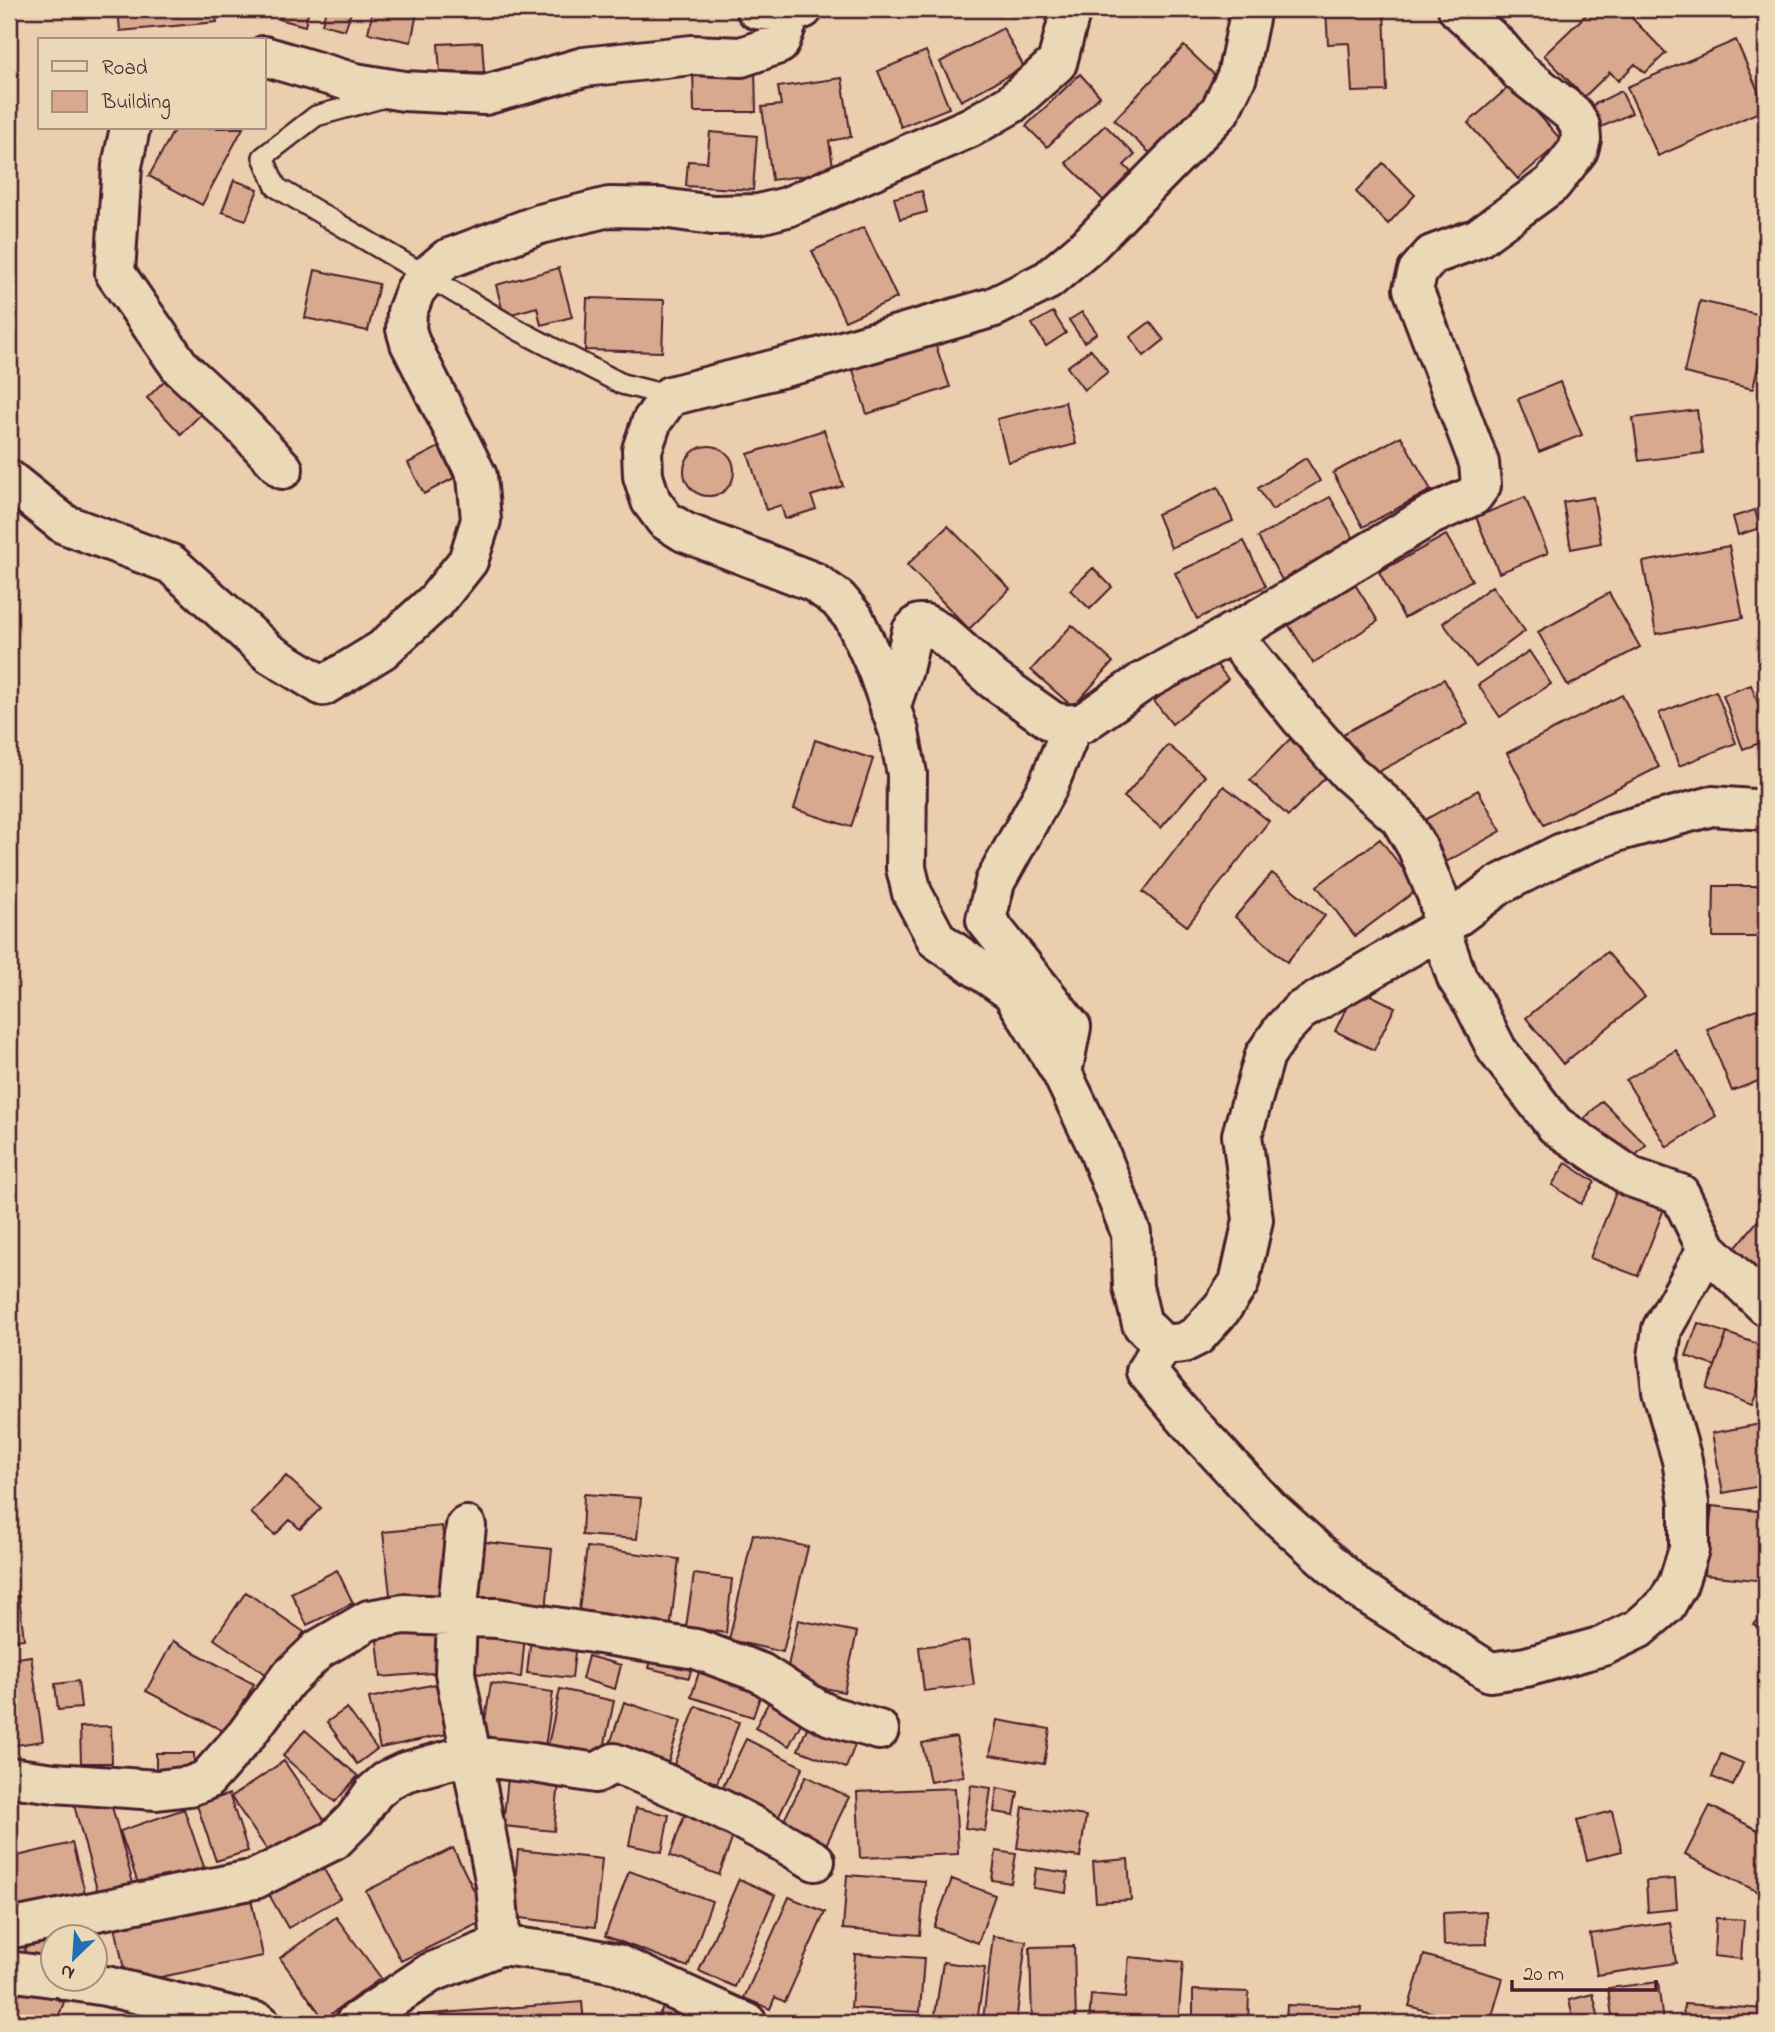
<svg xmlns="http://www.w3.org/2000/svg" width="1775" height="2032" viewBox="0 0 1775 2032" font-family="'Indie Flower',sans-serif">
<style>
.building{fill:#d9a98f;stroke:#4a1f2b;stroke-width:2}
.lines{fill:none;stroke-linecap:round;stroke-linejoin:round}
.service-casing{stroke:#4a1f2b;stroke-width:24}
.minor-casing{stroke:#4a1f2b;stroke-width:44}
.service{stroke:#ead8b6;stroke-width:19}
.minor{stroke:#ead8b6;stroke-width:38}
</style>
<rect width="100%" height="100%" fill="#eaceae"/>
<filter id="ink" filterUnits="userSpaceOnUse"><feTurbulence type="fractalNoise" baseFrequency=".0143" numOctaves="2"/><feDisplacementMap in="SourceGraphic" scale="14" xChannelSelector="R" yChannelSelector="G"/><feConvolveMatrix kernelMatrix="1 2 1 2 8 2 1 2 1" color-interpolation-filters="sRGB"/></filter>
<g filter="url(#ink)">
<!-- building -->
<path class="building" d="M118 9H215L217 22 120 31Z
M282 9H309L305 26 279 19Z
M326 9H352L345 30 322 24Z
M373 9H395L417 13 411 42 368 33Z
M1326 9H1384L1387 91 1352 92 1349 43 1328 44Z
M1587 9H1623L1666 53 1645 73 1635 64 1618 81 1610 72 1584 97 1544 55 1589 12Z
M1003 28 1024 67 961 101 940 62Z
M1736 40 1766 109 1658 156 1627 87Z
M482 42 484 72 440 73 438 44Z
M1184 46 1221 81 1152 155 1114 120Z
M926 51 949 108 901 127 878 71Z
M755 67 756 112H694L693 68Z
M1080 74 1100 96 1047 147 1026 126Z
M842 78 851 137 829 141 834 172 772 180 762 107 781 105 778 87Z
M1512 84 1562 141 1518 179 1468 123Z
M1621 91 1632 113 1597 129 1587 108Z
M1105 125 1135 155 1124 165 1135 176 1107 204 1066 163Z
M175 128H243L202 205 149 176Z
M710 132 757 136 753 190 686 186 688 161 707 162Z
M1383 163 1415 195 1388 224 1356 192Z
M234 180 258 189 246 220 222 212Z
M922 191 927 212 900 219 894 198Z
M864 227 897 298 845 321 812 251Z
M559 268 572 317 541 325 537 307 504 316 496 285Z
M315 270 379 284 368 331 305 318Z
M587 298 664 300 662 352 585 350Z
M1700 301 1766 316V329L1753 389 1684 373Z
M1053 312 1066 333 1046 346 1032 324Z
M1082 312 1097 333 1084 342 1069 320Z
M1150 322 1164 340 1144 356 1130 337Z
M935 343 950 387 867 414 853 370Z
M1091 349 1108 372 1084 390 1067 367Z
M167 378 202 413 181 434 147 398Z
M1560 382 1582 435 1539 452 1518 399Z
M1065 402 1076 444 1008 462 997 419Z
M1697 410 1703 453 1639 461 1633 418Z
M824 430 843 486 811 496 816 509 785 519 781 505 766 510 748 454Z
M1401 436 1431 490 1363 527 1333 473Z
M684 471a25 25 0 1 1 50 0a25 25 0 1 1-50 0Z
M439 447 454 478 424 494 408 463Z
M1306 458 1320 481 1272 510 1258 488Z
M1218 487 1233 521 1171 548 1157 514Z
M1330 497 1354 539 1282 580 1258 537Z
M1525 497 1548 553 1499 573 1476 517Z
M1593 497 1601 543 1571 549 1563 502Z
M1755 510 1760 528 1738 535 1733 517Z
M948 526 1010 589 969 629 907 565Z
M1446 535 1472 580 1404 618 1379 572Z
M1244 541 1266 586 1197 619 1175 573Z
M1729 546 1743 618 1656 634 1643 562Z
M1093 568 1112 587 1090 609 1070 590Z
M1349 575 1378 621 1313 663 1283 616Z
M1492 586 1525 631 1476 667 1443 623Z
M1609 593 1640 647 1568 686 1538 632Z
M1072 625 1113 662 1073 707 1031 670Z
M1529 651 1551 684 1500 717 1478 685Z
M1210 656 1228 679 1172 724 1154 701Z
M1444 679 1468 724 1367 778 1343 734Z
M1751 685 1766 725V741L1743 749 1723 695Z
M1716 691 1736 743 1679 766 1659 713Z
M1622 695 1659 767 1544 825 1507 753Z
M1290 739 1327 776 1288 816 1250 780Z
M815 740 873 759 851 827 794 809Z
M1168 745 1205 776 1161 828 1124 797Z
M1224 786 1269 821 1187 926 1143 892Z
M1478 790 1501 831 1439 866 1416 825Z
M1380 839 1418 889 1355 936 1317 886Z
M1272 873 1325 916 1287 962 1235 917Z
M1714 886H1766V937H1713Z
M1607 952 1645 997 1563 1064 1526 1018Z
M1356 988 1395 1007 1374 1050 1335 1031Z
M1757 1009 1766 1033V1078L1732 1091 1707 1029Z
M1676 1050 1716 1116 1667 1147 1626 1080Z
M1602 1101 1646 1145 1628 1163 1584 1119Z
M1566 1163 1595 1182 1581 1204 1552 1185Z
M1620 1182 1667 1201 1638 1276 1590 1258Z
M1759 1219 1766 1225V1287L1729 1256Z
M1698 1323 1727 1333 1715 1366 1686 1356Z
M1727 1333 1766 1347V1366L1752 1405 1707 1389Z
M1766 1423V1485L1723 1493 1712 1433Z
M286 1476 321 1508 300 1529 290 1520 275 1535 251 1513Z
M584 1494 641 1498 637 1539 582 1535Z
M1712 1506 1766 1512V1581L1705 1575Z
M442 1526 451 1598 391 1604 383 1532Z
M753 1534 808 1547 783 1652 729 1640Z
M485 1542 552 1549 546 1610 479 1603Z
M587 1547 679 1559 670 1630 578 1618Z
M337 1570 353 1603 307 1625 291 1593Z
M694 1574 732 1579 726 1633 686 1627Z
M246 1592 304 1632 273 1679 214 1639Z
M19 1596 24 1639 9 1641V1597Z
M1766 1613V1638L1754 1624Z
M798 1620 857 1632 844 1692 785 1680Z
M440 1624 445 1672 381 1677 376 1630Z
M476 1632 525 1636 521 1677 473 1673Z
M531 1638 576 1643 572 1678 527 1673Z
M173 1641 254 1684 227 1733 146 1691Z
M968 1641 974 1685 924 1691 919 1647Z
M654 1647 694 1657 689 1678 649 1668Z
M31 1656 43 1741 9 1746V1659Z
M588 1656 621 1665 615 1689 582 1679Z
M703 1660 766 1680 753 1717 691 1697Z
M78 1681 81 1708 58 1710 55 1684Z
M491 1683 553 1692 545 1748 482 1739Z
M436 1684 447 1734 380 1748 369 1698Z
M560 1689 614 1701 601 1762 547 1750Z
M773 1694 807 1712 789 1746 755 1728Z
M624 1702 681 1721 667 1766 609 1747Z
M696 1706 739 1722 717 1783 673 1767Z
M347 1708 377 1749 357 1764 327 1722Z
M811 1718 858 1737 846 1768 798 1750Z
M997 1720 1050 1729 1044 1764 990 1755Z
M111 1726 112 1763H81L80 1727Z
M305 1730 358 1776 335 1802 283 1756Z
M956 1737 964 1776 930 1782 922 1743Z
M746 1739 803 1767 777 1820 720 1793Z
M156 1753H194V1774H156Z
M1721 1754 1743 1763 1733 1786 1712 1777Z
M284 1761 327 1824 274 1860 231 1797Z
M806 1776 849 1797 826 1845 782 1824Z
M508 1777 559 1782 554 1831 503 1826Z
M971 1785 991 1788 985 1831 965 1828Z
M955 1788 958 1854 860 1858 857 1792Z
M997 1788 1018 1792 1014 1815 994 1812Z
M229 1794 248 1851 216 1861 197 1805Z
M109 1796 133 1883 98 1893 74 1805Z
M1710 1806 1766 1834V1896L1685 1855Z
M1023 1807 1086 1816 1080 1857 1017 1848Z
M636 1808 669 1815 662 1852 629 1845Z
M184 1809 204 1867 140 1889 120 1831Z
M1612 1811 1622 1851 1587 1860 1577 1820Z
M685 1813 735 1831 719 1875 670 1856Z
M72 1843 87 1900 14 1917 9 1895V1858Z
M453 1848 488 1919 401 1961 366 1891Z
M518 1850 602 1859 595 1927 512 1917Z
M996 1851 1016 1854 1011 1883 992 1880Z
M1128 1859 1131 1900 1096 1902 1093 1862Z
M320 1862 340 1898 288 1928 267 1891Z
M1036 1868 1068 1873 1066 1893 1033 1888Z
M629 1871 712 1901 688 1967 605 1936Z
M847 1875 925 1881 920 1935 843 1929Z
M739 1879 775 1895 735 1987 699 1971Z
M952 1879 995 1895 978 1943 934 1927Z
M1675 1879 1677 1909 1648 1912 1646 1881Z
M250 1894 263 1956 127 1984 114 1921Z
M789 1897 825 1912 785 2002 775 1997 770 2009 744 1998Z
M1486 1911 1487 1944 1444 1945 1443 1913Z
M336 1917 381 1978 324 2019 280 1958Z
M1716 1918 1744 1920 1741 1959 1714 1956Z
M1670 1922 1676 1963 1597 1975 1590 1934Z
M87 1927 89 1938H52V1965L27 1969 23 1936Z
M993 1936 1026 1941 1016 2023 983 2020Z
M1074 1946 1076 2023H1032L1030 1947Z
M855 1954 924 1958 920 2012 851 2008Z
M1424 1955 1503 1978 1490 2023H1438L1441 2015 1409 2006Z
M1129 1957 1183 1962 1178 2023H1089L1091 1995 1125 1998Z
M943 1962 985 1968 977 2021 935 2015Z
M9 1981 64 2002 56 2023H9Z
M1658 1982 1663 2023H1613L1608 1988Z
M1193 1990 1249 1992 1248 2023H1193Z
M1593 1994 1600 2023H1574L1569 2000Z
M666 2001 711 2023H655Z
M582 2002 584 2023H418V2015Z
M1684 2004 1766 2009V2023H1683Z
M1287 2005 1361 2008 1360 2023H1286Z"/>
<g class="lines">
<!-- service casing -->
<g class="service-casing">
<path id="service" d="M385 97 316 116 263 157 276 187 518 330 622 384 670 396"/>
</g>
<!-- minor casing -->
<g class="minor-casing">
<path id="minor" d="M756 9 791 13 803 9
M1251 9 1237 76 1220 111 1088 246 1048 280 994 307 808 361 670 396 652 421 642 450 643 476 651 501 665 520 684 532 814 582 838 599 854 618 877 669 899 732 907 774 906 868 912 893 937 940 1012 992 1062 1073 1097 1146 1131 1233 1133 1287 1142 1324 1163 1345 1183 1343 1197 1336 1222 1308 1239 1283 1253 1220 1242 1135 1265 1055 1283 1029 1300 1011 1440 929 1499 885 1560 854 1616 832 1712 806 1766 810
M264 56 355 83 404 91 485 95 584 67 692 55 741 57 779 44 791 13
M130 128 122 166 115 273 181 368 237 420 283 469
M9 480 64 524 171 564 269 653 323 686 382 650 436 601 468 561 481 520 477 476 410 343 406 329 407 312 415 291 428 275 447 259 540 224 609 207 662 208 713 215 759 214 787 207 971 127 1011 104 1057 63 1071 9
M1231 633 1302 720 1349 773 1400 818 1417 847 1437 895 1441 911 1440 929 1457 978 1474 1004 1497 1050 1555 1125 1631 1177 1680 1194 1707 1249 1766 1306
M890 708 903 670 912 631 919 624H925L941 633 994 680 1053 722 1068 725 1083 723 1142 682 1253 622 1431 515 1473 496 1481 485 1479 463 1413 289 1418 271 1432 255 1478 238 1552 184 1578 150 1581 139 1580 126 1573 114 1520 72 1498 46 1458 9
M1062 1073 1071 1027 986 920 995 882 1048 786 1073 724
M1163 1345 1146 1371 1188 1421 1269 1508 1359 1589 1490 1672 1526 1667 1603 1646 1638 1629 1666 1605 1678 1584 1689 1549V1503L1682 1460 1662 1390 1658 1357 1662 1329 1707 1249
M466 1526 457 1616 455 1673 496 1885 501 1945
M9 1777 55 1783 157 1790 190 1786 206 1780 246 1735 287 1680 319 1649 369 1620 404 1614 497 1618 696 1649 761 1673 815 1708 831 1716 879 1730
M9 1929 255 1879 334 1840 355 1819 374 1792 388 1780 405 1772 449 1760 472 1756 534 1763 596 1773 614 1763C686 1790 749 1821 815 1861
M9 1971 52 1977
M67 1980 106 1986 260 2023
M355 2023 430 1973 501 1945 575 1955 617 1964 747 2023"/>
</g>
<!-- service -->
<use href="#service" class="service"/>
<!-- minor -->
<use href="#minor" class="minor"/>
</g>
</g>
<!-- margin -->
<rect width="1775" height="2032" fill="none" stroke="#ead8b6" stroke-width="35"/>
<rect x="18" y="18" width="1740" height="1997" fill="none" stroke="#4a1f2b" stroke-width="2.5" filter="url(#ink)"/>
<!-- legend -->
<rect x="38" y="38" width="228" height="91" fill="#ead8b6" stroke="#aa8e7e" stroke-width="2"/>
<rect x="52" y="61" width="35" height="10" fill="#ead8b6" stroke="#aa8e7e" stroke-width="2"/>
<text x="102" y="74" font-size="21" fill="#4a1f2b">Road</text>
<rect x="52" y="91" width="35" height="21" fill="#d9a98f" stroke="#aa8e7e" stroke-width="2"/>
<text x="102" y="108" font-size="21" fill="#4a1f2b">Building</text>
<!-- north arrow -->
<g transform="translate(74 1958) rotate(205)"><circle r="33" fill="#ead8b6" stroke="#aa8e7e" stroke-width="2"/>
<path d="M0-5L12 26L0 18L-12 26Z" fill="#1f6fb2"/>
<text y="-10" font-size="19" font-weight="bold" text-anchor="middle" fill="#4a1f2b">N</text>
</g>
<!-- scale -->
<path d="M1512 1980v10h144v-10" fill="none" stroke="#4a1f2b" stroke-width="3.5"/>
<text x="1523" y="1980" font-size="21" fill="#4a1f2b" stroke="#ead8b6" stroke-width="5" paint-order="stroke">20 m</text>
</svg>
